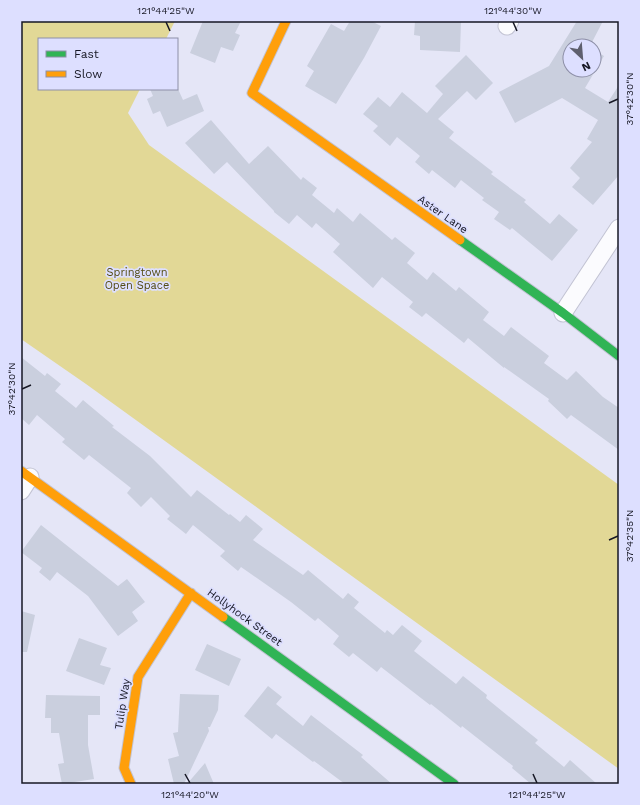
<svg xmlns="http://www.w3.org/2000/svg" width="640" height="805" viewBox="0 0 640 805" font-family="'Work Sans',sans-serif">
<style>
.green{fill:#e2d896}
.building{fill:#cacfde}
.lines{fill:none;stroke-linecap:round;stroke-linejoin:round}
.street-casing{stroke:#c2c3d3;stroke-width:19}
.fast-casing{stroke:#c2c3d3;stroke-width:11}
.slow-casing{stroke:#c2c3d3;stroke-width:11}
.street{stroke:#fbfbfe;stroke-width:17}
.fast{stroke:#30b455;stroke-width:9}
.slow{stroke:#ff9f0a;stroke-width:9}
.ticks{fill:none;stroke:#161724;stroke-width:1.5}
.labels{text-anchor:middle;stroke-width:3.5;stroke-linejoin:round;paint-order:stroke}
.street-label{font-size:11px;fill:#161724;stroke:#dddfff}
.park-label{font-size:11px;fill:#544c13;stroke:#dddfff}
.neatline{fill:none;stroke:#161724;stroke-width:1.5}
.ticks-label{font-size:10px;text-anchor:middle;fill:#161724}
</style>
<rect width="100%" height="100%" fill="#e5e6f7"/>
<!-- green -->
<path class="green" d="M21 21H175L166 39H39V89H140L128 113 149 145 619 485V769L86 384 21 339Z"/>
<!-- building -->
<path class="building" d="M203 21H241L235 33 240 35 233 51 221 47 215 63 190 53Z
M350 21H371L381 26 364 58 336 104 305 86 314 71 307 66 331 24 344 31Z
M415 21H461L460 52 420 50V36L414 35Z
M577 21H603L590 46H570V70H594V50L604 56 585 88 608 102 619 85V175L593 205 572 187 580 178 570 168 592 142 587 139 598 120 562 98 515 123 499 92 549 66Z
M466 55 493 83 476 100 467 91 438 119 454 132 449 138 493 172 491 174 526 200 524 202 550 224 559 214 578 230 552 261 512 228 510 230 494 219 499 212 482 200 484 198 461 180 455 188 432 170 429 174 415 162 420 156 397 137 390 146 373 131 378 126 363 114 378 97 390 107 402 92 427 113 443 94 435 86Z
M150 89H178L183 100 197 94 204 111 167 127 160 111 153 114 147 99 153 96Z
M211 120 249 164 268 146 301 180 303 177 317 188 312 195 334 213 337 208 353 222 360 213 392 240 395 237 415 253 407 263 427 280 433 272 456 291 459 287 489 312 483 320 504 336 511 327 549 356 544 363 567 380 576 371 603 397 619 408V450L571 415 567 419 548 401 549 399 504 367V368L468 338 464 343 426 313 422 317 409 307 413 302 382 277 373 288 333 252 340 244 316 223 312 228 297 215 289 224 274 212V211L227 162 214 174 185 143Z
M21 357 45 376 47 373 61 384 55 391 76 408 83 400 114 426 112 427 150 456 191 497 197 490 229 515 230 514 240 522 246 515 263 529 253 540 303 575 308 570 343 599 348 593 359 602 354 608 385 633 387 630 393 635 402 625 422 641 414 651 456 684 463 676 487 695 486 698 538 740 535 743 564 767 570 760 597 784H531L512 768 513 766 462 726 461 728 431 704 430 705 381 667 377 672 353 653 349 657 333 644 339 636 318 618 315 621 291 602 241 567 238 571 220 556 225 551 193 525 186 534 167 519 170 516 151 497 141 507 127 493 131 488 89 455 84 460 62 442 65 439 37 415 29 425 21 418Z
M41 525 118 586 127 579 145 602 132 612 138 621 118 636 88 596 57 572 50 581 39 572 42 568 21 552Z
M21 611 35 615 27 652H21Z
M79 638 107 648 100 665 111 668 104 685 66 671Z
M207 644 241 659 229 686 195 670Z
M268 686 282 697 276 704 303 726 311 715 363 755 361 757 392 784H345L314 761 313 762 276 734 272 739 244 716Z
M180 694 219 695 218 710 210 727H208L209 731 184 784H174L168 759 179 756 173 733 178 732Z
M46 695 100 696V715H88V745L94 779 62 784 58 764 64 763 59 733H51V718H45Z
M205 763 214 784H187Z"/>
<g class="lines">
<!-- street casing -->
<g class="street-casing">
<path id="street" d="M507 26 510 21
M563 313 619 228
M21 491 30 477"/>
</g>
<!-- fast casing -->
<g class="fast-casing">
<path id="fast" d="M460 240 563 313 619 356
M223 617 454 784"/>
</g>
<!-- slow casing -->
<g class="slow-casing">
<path id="slow" d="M286 21 252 93 460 240
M21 471 223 617
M131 784 124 768 138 677 191 593"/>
</g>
<!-- street -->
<use href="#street" class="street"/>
<!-- fast -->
<use href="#fast" class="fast"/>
<!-- slow -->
<use href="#slow" class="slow"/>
</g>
<!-- ticks -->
<path class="ticks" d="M166 22 170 31M513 22 517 31M609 103 618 99M22 389 31 385M609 540 618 536M185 774 190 783M533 774 537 783"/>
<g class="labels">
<!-- street labels -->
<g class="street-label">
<text transform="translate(443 214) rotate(35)" y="4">Aster Lane</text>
<text transform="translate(245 617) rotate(36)" y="4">Hollyhock Street</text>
<text transform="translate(122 704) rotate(-81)" y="4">Tulip Way</text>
</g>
<!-- park labels -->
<g class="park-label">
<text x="137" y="276">Springtown<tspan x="137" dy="13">Open Space</tspan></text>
</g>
</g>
<!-- border -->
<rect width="640" height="805" fill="none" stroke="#dddfff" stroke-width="44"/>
<!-- legend -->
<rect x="38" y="38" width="140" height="52" fill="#dddfff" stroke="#8d8fa7"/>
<rect x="46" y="51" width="20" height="6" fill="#30b455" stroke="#8d8fa7"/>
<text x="74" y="58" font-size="12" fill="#161724">Fast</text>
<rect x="46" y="71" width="20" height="6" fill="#ff9f0a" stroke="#8d8fa7"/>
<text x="74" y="78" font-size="12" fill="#161724">Slow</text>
<!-- north arrow -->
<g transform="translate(582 58) rotate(154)"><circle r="19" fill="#dddfff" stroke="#8d8fa7"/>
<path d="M0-3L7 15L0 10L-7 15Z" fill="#5e5f6e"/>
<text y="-6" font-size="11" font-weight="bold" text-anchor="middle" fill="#161724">N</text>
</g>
<rect x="22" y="22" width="596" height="761" class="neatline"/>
<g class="ticks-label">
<text x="166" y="14">121°44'25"W</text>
<text x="513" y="14">121°44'30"W</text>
<text transform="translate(629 99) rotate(-90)" y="4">37°42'30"N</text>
<text transform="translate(11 389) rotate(-90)" y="4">37°42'30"N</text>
<text transform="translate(629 536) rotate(-90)" y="4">37°42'35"N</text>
<text x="190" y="798">121°44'20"W</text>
<text x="537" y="798">121°44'25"W</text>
</g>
</svg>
